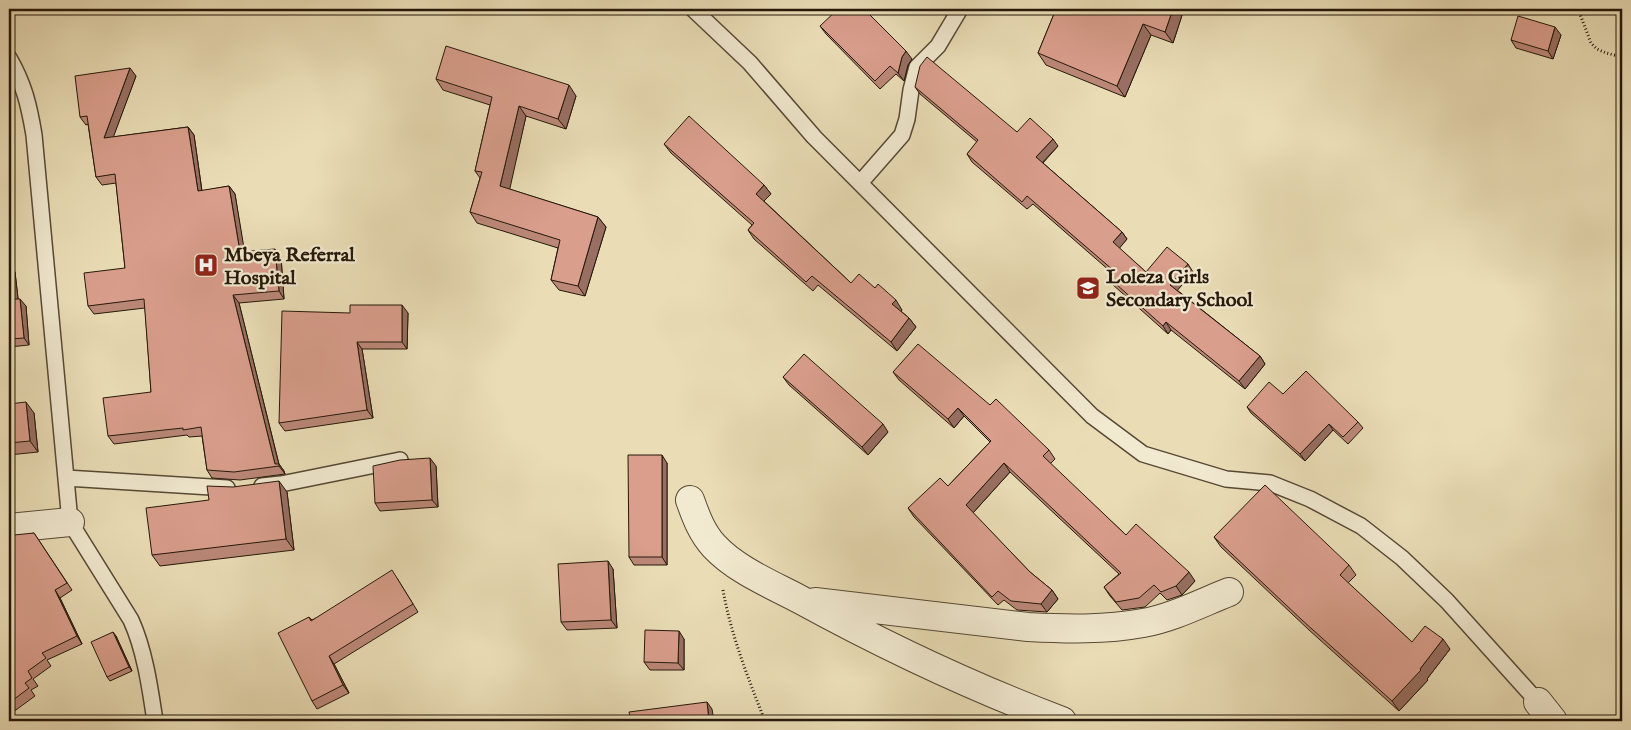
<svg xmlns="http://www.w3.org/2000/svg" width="1631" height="730" viewBox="0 0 1631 730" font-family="'IM FELL English',serif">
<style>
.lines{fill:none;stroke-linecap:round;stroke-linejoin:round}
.lane-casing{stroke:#564935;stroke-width:18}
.street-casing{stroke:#564935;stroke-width:30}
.path{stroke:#25180a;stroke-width:3;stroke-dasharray:1 2.5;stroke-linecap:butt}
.lane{stroke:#f1e9d0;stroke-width:15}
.street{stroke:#f1e9d0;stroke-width:28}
.wall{fill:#bb8878;stroke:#25180a}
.shaded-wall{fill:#986f62;stroke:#25180a}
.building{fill:#d99e8c;stroke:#25180a}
.labels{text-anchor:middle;stroke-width:4.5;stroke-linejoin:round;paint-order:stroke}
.poi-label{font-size:20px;font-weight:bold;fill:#25180a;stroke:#f1e9d0;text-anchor:start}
</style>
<rect width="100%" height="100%" fill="#eaddb6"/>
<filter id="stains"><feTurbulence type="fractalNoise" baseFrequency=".004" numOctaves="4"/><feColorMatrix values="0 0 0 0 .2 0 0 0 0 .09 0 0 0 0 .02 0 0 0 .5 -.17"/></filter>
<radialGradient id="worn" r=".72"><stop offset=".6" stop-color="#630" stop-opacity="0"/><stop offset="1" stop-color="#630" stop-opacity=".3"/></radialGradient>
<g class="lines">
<!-- lane casing -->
<g class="lane-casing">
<path id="lane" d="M693 9 750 63 814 137 1092 416 1143 454 1226 479 1270 483 1310 499 1361 526 1402 558 1447 601 1538 702
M9 58C24 84 29 105 34 135L70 522 131 620C145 651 150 688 155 721
M860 183 902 135 907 119 911 90 917 67 938 46 960 9
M66 478 227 488
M262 486 281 484 400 460"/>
</g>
<!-- street casing -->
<g class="street-casing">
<path id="street" d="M690 500C696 517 702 533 714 546 736 570 773 585 801 600 885 646 972 687 1062 721
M9 528 70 522
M815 602 1028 627C1066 629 1105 630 1143 623 1172 618 1201 603 1229 592
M1538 702 1553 721"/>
</g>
<!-- path -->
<path class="path" d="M1578 9 1591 43 1597 49 1606 53 1622 57
M723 590C731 635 748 678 765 721"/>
<!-- lane -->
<use href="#lane" class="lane"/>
<!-- street -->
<use href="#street" class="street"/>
</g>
<!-- wall -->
<path class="wall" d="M17 9H60L19 12Z
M1056 9H1184L1173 43 1151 35 1125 97 1046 65 1038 53Z
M820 26 912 59 908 65 904 81 896 74 880 89 826 34Z
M1561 35 1553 59 1516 48 1511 40Z
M136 76 113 137 188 127 194 135 202 191 229 186 235 194 244 252 281 257 284 299 239 303 279 464 284 471 285 474 240 480 212 478 207 470 202 436 189 437 187 435 114 444 108 436 151 392 145 308 94 314 88 306 125 268 116 183 102 185 96 177 88 124 86 125 80 117Z
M436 79 576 96 566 129 526 116 509 189 598 217 606 227 585 296 559 290 551 280 558 248 477 223 470 212 480 178 475 171 490 105 443 90Z
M915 87 1017 132 1058 146 1043 163 1122 232 1127 239 1119 248 1146 272H1193L1177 290 1260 356 1265 364 1245 389 1171 330 1168 334 1112 284 1107 276 1111 272 1033 204 1027 209 972 162 967 154 977 142 920 94Z
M9 90 13 135H9Z
M664 144 764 185 771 194 764 201 851 283 875 288 902 310 901 311 909 318 916 327 897 351 818 285 813 291 754 239 748 230 752 225 671 153Z
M9 265 15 272 18 299 26 306 29 345 9 347Z
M350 313H408L407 349H362L373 418 285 431 279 423Z
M893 372 990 405 1049 450 1055 459 1050 464 1126 535 1195 581 1182 595 1167 600 1160 593 1145 607 1122 610 1110 596 1104 587 1119 574 1010 472 973 513 1030 572 1052 590 1058 599 1047 612 1017 610 1004 600 998 605 914 517 908 508 948 486 990 442 964 416 954 428 899 380Z
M783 377 888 432 868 455 789 385Z
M1283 394 1358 422 1363 428 1348 444 1333 430 1305 461 1251 413 1247 407Z
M9 404 34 413 38 452 9 455Z
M667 463V565H634L629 557Z
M436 466 438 507 380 511 375 503Z
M287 492 294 550 160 566 152 555Z
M34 533 72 590 60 598 82 644 47 660 51 666 33 679 38 686 31 690 35 696 9 715V538Z
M1214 537 1349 565 1356 575 1348 583 1412 642 1450 649 1427 679 1428 680 1399 711 1309 630 1221 547Z
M613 569 617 628 567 630 561 622Z
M397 578 418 612 334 664 349 693 317 709 312 701 309 617 312 620Z
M116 636 132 671 110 681 107 677Z
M684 639V670H650L644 662Z"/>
<!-- shaded-wall -->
<path class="shaded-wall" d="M798 9H803L801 13Z
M1173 9H1184L1173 43 1165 32Z
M1143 24 1151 35 1125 97 1117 86Z
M1555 27 1561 35 1553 59 1548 51Z
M906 51 912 59 908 65 904 81 898 73 902 57Z
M130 68 136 76 110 146 104 138Z
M569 85 576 96 566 129 558 119Z
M9 90V91L13 135 9 128Z
M519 106 526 116 508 197 500 186Z
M188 127 194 135 203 199 198 191Z
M1053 139 1058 146 1041 164 1036 157Z
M764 185 771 194 762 203 756 194Z
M229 186 235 194 246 260 240 252Z
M598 217 606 227 585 296 578 286Z
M1122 232 1127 239 1118 250 1113 242Z
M275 249 281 257 284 299 279 291Z
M1188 264 1193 272 1176 292 1170 285Z
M10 265 15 272 19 307 14 299Z
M233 295 239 303 279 465V464L284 471 285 474 279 466 275 464Z
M20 299 26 306 29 345 24 338Z
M896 300 902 310 899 314 892 304Z
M402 305 408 313 407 349 402 342Z
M909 318 916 327 897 351 891 342Z
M1166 322 1171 330 1168 334 1163 326Z
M357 342 362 349 373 418 367 410Z
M1260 356 1265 364 1245 389 1239 381Z
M26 402 34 413 38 452 30 441Z
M958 408 964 416 954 428 948 419Z
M883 424 888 432 868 455 862 447Z
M1329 424 1333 430 1305 461 1300 454Z
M662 455 667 463V565L662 557Z
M430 458 436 466 438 507 432 500Z
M1004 463 1010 472 972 514 966 505Z
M279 481 287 492 294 550 286 539Z
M608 561 613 569 617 628 611 620Z
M1189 572 1195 581 1182 595 1176 586Z
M55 590 60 598 82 644 77 636Z
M1052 590 1058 599 1047 612 1041 604Z
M679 631 684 639V670L678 663Z
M113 632 116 636 132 671 129 667Z
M1443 639 1450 649 1427 679 1428 680 1399 711 1392 701 1420 669Z
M329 656 334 664 349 693 343 685Z
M707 702 712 709 714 721H709Z"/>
<!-- building -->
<path class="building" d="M838 9H864L906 51 902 57 898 73 890 66 875 81 820 26Z
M1056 9H1173L1165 32 1143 24 1117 86 1038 53Z
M1518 16 1555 27 1548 51 1511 40Z
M446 46 569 85 558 119 519 106 500 186 598 217 578 286 551 280 560 240 470 212 482 172 475 171 492 97 436 79Z
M927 57 1017 132 1030 118 1053 139 1036 157 1122 232 1113 242 1146 272 1167 247 1188 264 1170 285 1260 356 1239 381 1166 322 1163 326 1107 276 1113 270 1027 196 1022 202 967 154 978 140 915 87 920 66Z
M130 68 104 138 188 127 198 191 229 186 240 252 275 249 279 291 233 295 275 464H279V466L234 472 207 470 201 427 183 430V428L108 436 103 398 151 392 144 299 88 306 84 273 125 268 115 174 96 177 87 116 80 117 75 76Z
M689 116 764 185 756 194 851 283 859 274 875 288 878 284 896 300 892 304 909 318 891 342 812 276 806 282 748 230 754 223 664 144Z
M9 265H10L14 299H20L24 338 9 339Z
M350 305H402V342H357L367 410 279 423 282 311 350 313Z
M918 344 990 405 996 399 1049 450 1043 456 1126 535 1136 524 1189 572 1176 586 1161 592 1154 585 1139 598 1116 602 1104 587 1121 573 1004 463 966 505 1030 572 1052 590 1041 604 1011 601 998 591 992 597 908 508 940 478 948 486 991 441 958 408 948 419 893 372Z
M804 354 883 424 862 447 783 377Z
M1306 371 1358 422 1343 437 1329 424 1300 454 1247 407 1269 382 1283 394Z
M26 402 30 441 9 443V404Z
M628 455H662V557H629Z
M430 458 432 500 375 503 373 466 400 460Z
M279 481 286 539 152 555 146 508 209 500 207 486 233 487Z
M1265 485 1349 565 1340 575 1412 642 1425 626 1443 639 1420 669 1421 670 1392 701 1302 620 1214 537Z
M34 533 67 583 55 590 77 636 42 653 46 658 28 671 32 678 25 683 29 688 9 703V538L14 535Z
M608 561 611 620 561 622 558 564Z
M392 570 413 604 329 656 343 685 312 701 278 633 309 617 311 621Z
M645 630 679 631 678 663 644 662Z
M113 632 129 667 107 677 91 642Z
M707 702 709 721H631L629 712Z"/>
<!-- icons -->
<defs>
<g id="hospital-square" transform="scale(1.25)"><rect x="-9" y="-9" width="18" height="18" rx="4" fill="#8f2418" stroke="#f1e9d0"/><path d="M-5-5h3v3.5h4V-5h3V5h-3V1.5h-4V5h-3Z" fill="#fff"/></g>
<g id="school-square" transform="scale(1.25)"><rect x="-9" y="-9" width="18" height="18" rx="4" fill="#8f2418" stroke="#f1e9d0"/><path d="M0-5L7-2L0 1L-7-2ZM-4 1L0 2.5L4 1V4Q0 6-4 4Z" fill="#fff"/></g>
</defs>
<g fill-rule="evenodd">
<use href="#hospital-square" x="206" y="265"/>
<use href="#school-square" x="1088" y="288"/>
</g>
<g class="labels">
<!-- poi labels -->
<g class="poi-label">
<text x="224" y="261">Mbeya Referral<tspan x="224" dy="23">Hospital</tspan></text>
<text x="1106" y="283">Loleza Girls<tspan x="1106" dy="23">Secondary School</tspan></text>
</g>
</g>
<!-- margin -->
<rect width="1631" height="730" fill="none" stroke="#eaddb6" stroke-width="30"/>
<rect x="10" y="10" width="1611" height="710" fill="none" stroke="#25180a" stroke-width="2.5"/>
<rect x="15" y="15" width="1601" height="700" fill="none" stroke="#25180a"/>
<rect width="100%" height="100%" filter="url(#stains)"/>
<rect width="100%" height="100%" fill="url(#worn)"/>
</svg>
